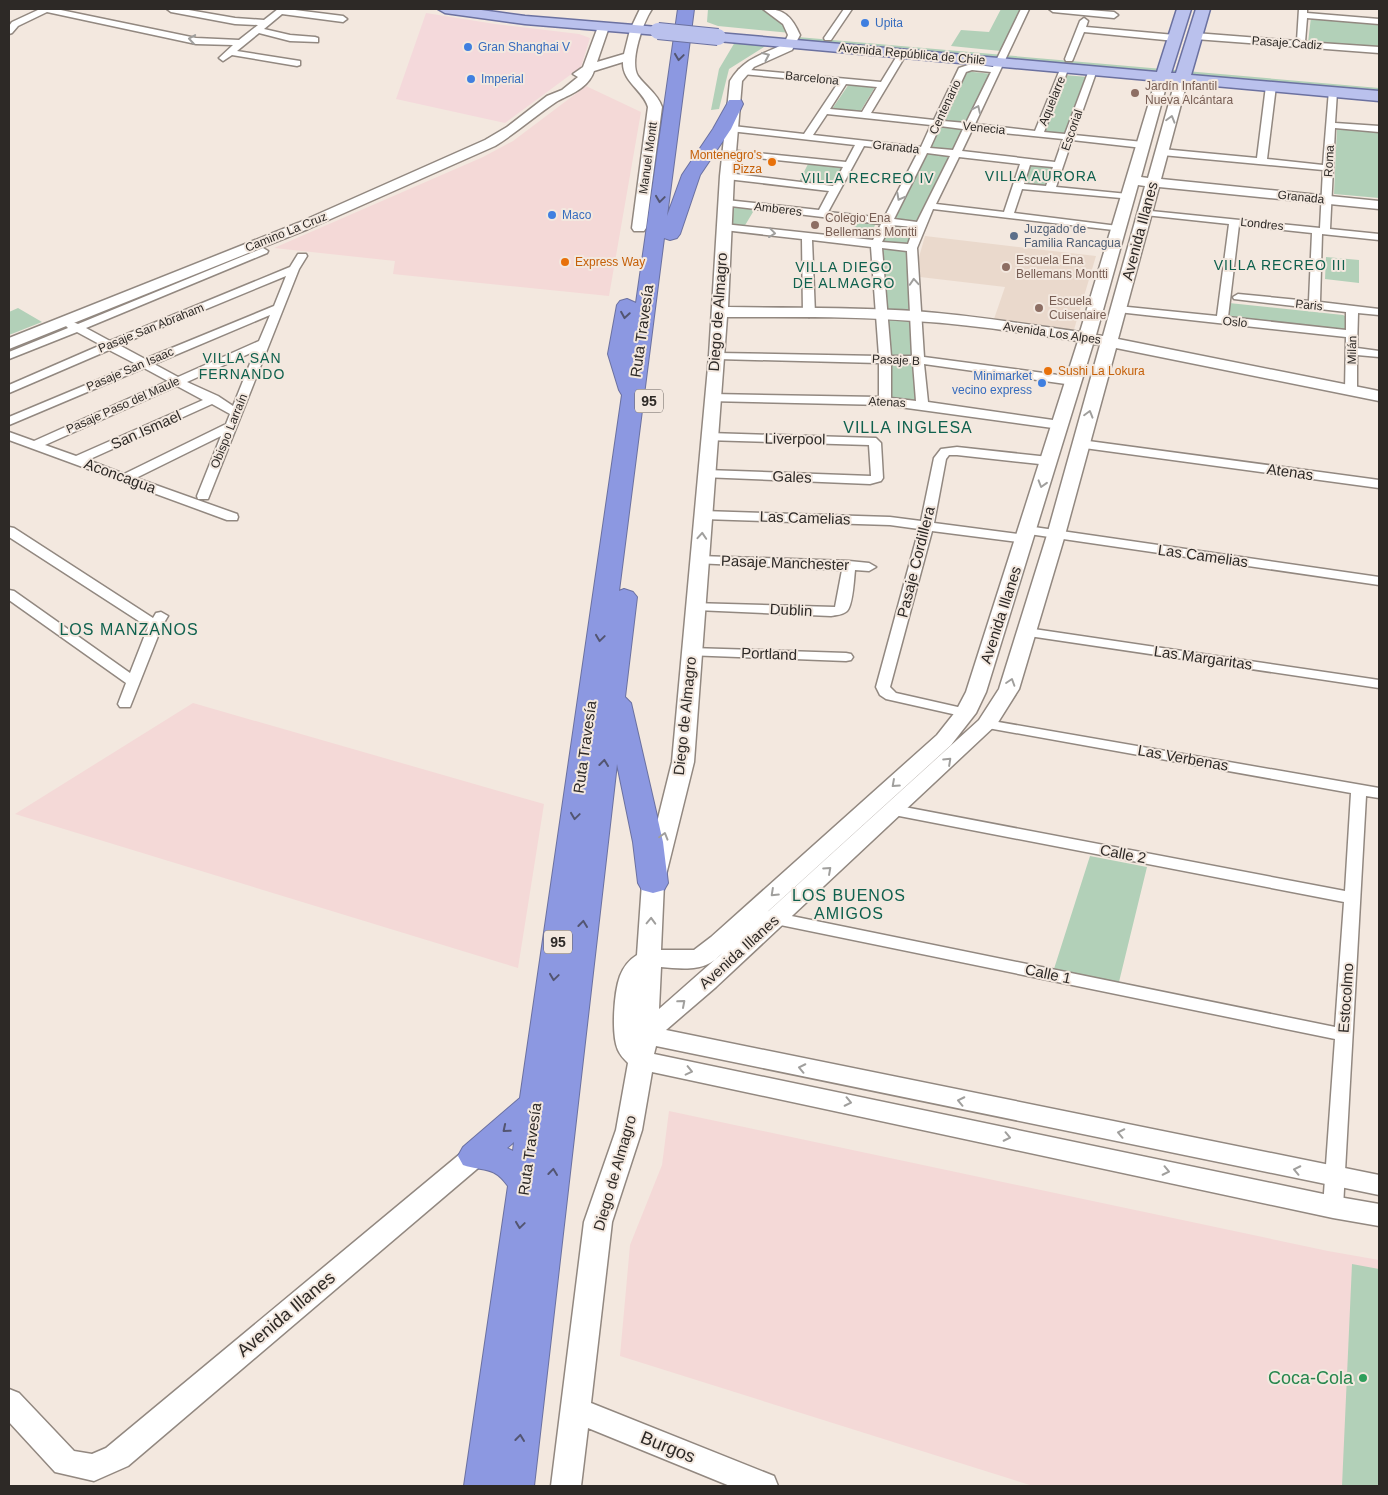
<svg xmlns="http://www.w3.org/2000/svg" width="1388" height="1495" viewBox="0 0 1388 1495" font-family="Helvetica,sans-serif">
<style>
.commercial{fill:#f4d9db}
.industrial{fill:#f4d9d7}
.built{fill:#ead9cc}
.green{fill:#b2d0b8}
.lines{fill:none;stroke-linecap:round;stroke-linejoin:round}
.street-casing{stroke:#928880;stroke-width:3}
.secondary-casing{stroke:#928880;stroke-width:3}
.primary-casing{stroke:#6b71a0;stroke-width:3}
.highway-casing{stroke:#6b71a0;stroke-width:2}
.street{fill:#fff;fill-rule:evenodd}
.secondary{fill:#fff;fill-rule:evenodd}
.primary{fill:#bac1ed;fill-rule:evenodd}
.highway{fill:#8c98e1;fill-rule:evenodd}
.primary-bridge-casing{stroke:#6b71a0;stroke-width:18;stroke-linecap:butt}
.primary-bridge{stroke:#bac1ed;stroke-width:16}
.oneway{stroke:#a09f9d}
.oneway2{stroke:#535571}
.shop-dot{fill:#3f7fe0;stroke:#f3e8df;stroke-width:2}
.education-dot{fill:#8d6e63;stroke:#f3e8df;stroke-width:2}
.food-dot{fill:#e8710a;stroke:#f3e8df;stroke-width:2}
.service-dot{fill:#5c6f8a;stroke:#f3e8df;stroke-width:2}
.leisure-dot{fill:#2e9e5b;stroke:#f3e8df;stroke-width:2}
.labels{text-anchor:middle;stroke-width:4;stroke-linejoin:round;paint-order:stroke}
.far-shop-label{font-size:12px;fill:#366cbe;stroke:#f3e8df;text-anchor:start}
.far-street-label{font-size:12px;fill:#2d2926;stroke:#f3e8df}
.far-education-label{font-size:12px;fill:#785e54;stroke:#f3e8df;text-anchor:start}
.far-food-label{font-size:12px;fill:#c56008;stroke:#f3e8df;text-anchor:start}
.far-service-label{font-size:12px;fill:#4e5e75;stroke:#f3e8df;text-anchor:start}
.far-neighbourhood-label{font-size:14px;letter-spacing:1px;fill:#0f614e;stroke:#f3e8df}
.shield{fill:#f3e8df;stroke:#68625e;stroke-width:1}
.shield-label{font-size:14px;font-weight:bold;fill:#2d2926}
.street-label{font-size:15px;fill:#2d2926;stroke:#f3e8df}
.neighbourhood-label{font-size:16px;letter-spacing:1px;fill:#0f614e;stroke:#f3e8df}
.near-street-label{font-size:18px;fill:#2d2926;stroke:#f3e8df}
.near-leisure-label{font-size:18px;fill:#27864d;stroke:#f3e8df;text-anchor:end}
</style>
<rect width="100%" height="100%" fill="#f3e8df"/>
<!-- commercial -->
<path class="commercial" d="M426 13 495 24 579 34 590 38 581 67 505 123 396 99Z"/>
<!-- industrial -->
<path class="industrial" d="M586 86 641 112 609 296 393 274 395 261 274 248 483 157 513 141Z
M193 703 544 804 518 968 15 814Z
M669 1111 1328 1251 1379 1260V1486H1033L620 1356 630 1245 662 1165Z"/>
<!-- built -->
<path class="built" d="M925 236 1096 256 1073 333 994 319 1005 287 920 277 919 257Z"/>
<!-- green -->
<path class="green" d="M708 9H765L779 18 791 33 718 26 707 22Z
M1001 9H1022L1001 51 951 46 961 30 989 32Z
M1311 17 1379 23V49L1308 43Z
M798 37 1379 88V93L796 42Z
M735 42 767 45 729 69 719 109 711 110 719 69Z
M964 71 992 74 910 248 919 403 888 400 878 244Z
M1064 75 1088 77 1067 135 1042 132Z
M849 84 875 87 860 112 832 109Z
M1337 128 1379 133V198L1334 194Z
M1026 161 1060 165 1050 189 1018 186Z
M809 162 843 166 831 186 799 182Z
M733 204 756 207 744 227 733 226Z
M856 221 876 223 869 238 848 236Z
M1326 257 1359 260V283L1325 279Z
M1229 303 1343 315 1349 318V331L1232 319 1227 316Z
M18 308 42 322 9 335V312Z
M1090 856 1147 867 1118 986 1053 972Z
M1352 1264 1379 1269V1486H1342Z"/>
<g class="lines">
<!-- street casing -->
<g class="street-casing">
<path id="street" d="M40 9H56L196 38 239 40 258 25 235 24 171 12 167 9H183L235 18 264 20 278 9H287L343 16 347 19 343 22 282 14 264 29 290 35 315 37 318 38V42L290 41 259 33 237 51 300 61V65L297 66 232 55 223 61 219 58 233 45 196 44 47 12 18 26 12 33 9 34V26L12 22Z
M844 9H852L831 40H825L824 38Z
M1021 9H1029L975 124 1035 131 1061 67 1065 64 1069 67 1044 132 1065 134 1089 70 1093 67 1097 70 1074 135 1143 142 1148 145 1143 148 1072 140 1056 187 1128 194 1132 195V199L1022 189 1014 213 1118 226 1123 229 1122 231 933 209 917 248 924 357 1073 377 1079 381 1073 385 924 364 928 402 1060 421 1066 425 1064 428 1060 429 885 405 708 401 706 398 712 394 879 397V363L717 359 711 356 717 353 879 356 871 247 812 240 815 314 809 317 803 314 802 239 724 230 719 227 724 224 873 240 881 224 722 205 721 203 726 200 819 210 829 191 727 179 722 176 727 173 833 186 843 167 730 155 727 154V150L846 162 855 145 730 131V127L733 126 804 134 838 83 742 74 738 71 739 69 881 82 900 51H906L907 53 871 113 934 120 959 68 971 64 993 67ZM972 70 991 72 966 123 943 121 966 72ZM846 84 877 87 862 112 830 109ZM827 114 931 125 921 147 813 135ZM940 126 963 129 953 150 930 148ZM972 130 1063 139 1055 162 962 151ZM864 146 918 152 884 218 828 212ZM927 153 950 156 917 222 894 219ZM959 157 1020 164 1004 212 936 204ZM1030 165 1053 167 1046 186 1024 184ZM891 225 914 227 908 244 882 242ZM882 248 907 251 912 356H891ZM891 363H913L916 401 891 398Z
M1049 9H1076L1114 12 1118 15 1114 18 1053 12Z
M1299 9H1307V13L1379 19V24L1307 18 1305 42 1379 47V53L1195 39 1191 36 1195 33 1297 41Z
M1084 18 1088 21 1086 27 1175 35 1179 38 1175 41 1084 32 1073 59 1072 61H1066L1065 59 1080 21Z
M1271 83 1276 86 1267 159 1323 165 1329 90 1332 89 1337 92 1335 123 1379 126V132L1335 128 1330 229 1379 234V240L1322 234 1320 302 1379 309V315L1358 313 1357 348 1379 351V357L1357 355V390L1355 393H1347L1345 390 1346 337 1118 312 1112 309 1118 306 1217 316 1229 224 1145 215 1140 212 1141 210 1320 228 1323 170 1162 155 1157 152 1162 149 1257 158 1266 86ZM1239 225 1312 233 1309 301 1238 294 1233 297 1234 299 1346 312V330L1228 317Z
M263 248 268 251 267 253 86 328 110 341 290 267 298 254H306L307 256 299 269 208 499H198L197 496 221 436 136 478 237 514 238 517 237 520H227L9 440V432L34 441 168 381 144 368 9 425V417L136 364 109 350 9 393V385L101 345 77 332 9 359V352L68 328 64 324 66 322 70 321 78 324ZM286 276 274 306 145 359 119 345ZM270 315 259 341 178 377 154 364ZM255 351 233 406 218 396 187 382ZM177 386 203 400 76 456 45 445ZM212 404 230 414 226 424 124 474 88 460Z
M709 433 876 438 881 443 883 478 881 481 870 484 702 477 700 474 706 470 871 476 869 445 705 440 703 437 705 434Z
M1081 440 1379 480V488L1077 447 1075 444 1077 441Z
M957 447 1049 457 1055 461 1049 465 957 455H949L946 459 934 523 1025 535 1032 539 1025 543 932 531 890 687 896 693 971 710 973 713 971 716 966 717 886 699 880 695 876 687 919 529 890 525 703 519 697 515 703 511 890 517 921 521 934 458 941 449Z
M1027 526 1379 577V585L1022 533 1020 530Z
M9 527 14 528 153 618 156 613 161 612 168 616 162 626 130 707H120L118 704 126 683 9 600V590L14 591 130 673 148 627 9 537Z
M700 556 849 561 869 563 876 567 869 571 855 570C854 579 853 605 847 611 843 615 836 615 831 616L696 610 691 609 689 606 691 603 835 607 842 570 695 563 693 560Z
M1027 628 1379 680V688L1022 635 1020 632Z
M691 648 846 653 851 654 853 657 851 660 846 661 686 655 684 652 686 649Z
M987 720 1379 788V798L1366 796 1343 1207 1340 1212 1333 1214 1326 1212 1323 1207 1335 1039 761 921 759 917 761 913 767 911 1335 1027 1344 902 894 815 888 814 886 810 888 806 894 805 1345 891 1351 793 982 727 980 724 982 721Z"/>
</g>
<!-- secondary casing -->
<g class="secondary-casing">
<path id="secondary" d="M640 9H652C643 22 629 62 638 76 646 87 657 93 662 107L646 228 644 231H634L632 228 648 107C643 90 622 82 623 62L594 71C588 89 570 94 556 102 535 116 516 133 495 146L308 229 9 349V338L298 223 485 140 507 127 547 96 562 90 578 77 573 74 583 67 599 24H607L609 27 597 62 624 54 630 30Z
M763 9C784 8 792 17 800 35L792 50 754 67 742 81 734 176 728 307C790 308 852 307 914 311 970 315 1025 324 1080 332L1157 76 1163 72 1169 76 1141 177 1148 178 1176 78 1182 74 1188 78 1161 179 1379 201V209L1159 187 1118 339 1379 391V401L1116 348 1065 535 1019 689 997 724 716 987 666 1030 1379 1175V1195L656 1046 654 1054 1333 1196 1379 1204V1226L1333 1218 652 1072 642 1130 612 1222 591 1403 774 1476 778 1486H730L588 1428 581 1486H551L584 1222 616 1130 628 1063C624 1059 620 1055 618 1050 611 1035 614 992 620 976 624 966 629 960 637 955L642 883 672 762 709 356 720 176 730 81C743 59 761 55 784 44L788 35 783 24ZM1138 185 1145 186 1103 336 1096 335ZM727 317C790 317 852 316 914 321 969 324 1024 333 1078 341L966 692 956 711 937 735 711 937 694 950H661L664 883 694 762ZM1093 344 1100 345 1047 535 999 689 979 720 731 945 951 745 976 713 986 692ZM727 949 659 1009 661 967C675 968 694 971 708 964 715 961 721 954 727 949Z
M475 1146 484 1149 488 1156 484 1163 128 1466 94 1481 55 1472 9 1422V1389L19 1393 74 1451 92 1454 106 1448 466 1149Z"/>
</g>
<!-- primary casing -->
<g class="primary-casing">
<path id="primary" d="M438 9H474L525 16 658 27 663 28 665 31 663 34 658 35 525 24 445 13Z
M1177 9H1191L1171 73H1176L1196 9H1210L1191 75 1379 91V101L718 41 713 40 711 37 713 34 718 33 1157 72Z"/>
</g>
<!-- highway casing -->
<g class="highway-casing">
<path id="highway" d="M678 9H694L667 216 682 175 713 129 727 104 729 100H741L743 104 731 129 700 175 680 234 677 238 670 240 664 238 619 591 624 589 633 592 637 597 625 697 631 703 663 842 668 883 664 890 653 893 642 890 638 883 633 842 617 764 534 1486H464L508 1186C493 1165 484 1172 463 1165L458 1156 463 1147 520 1098 622 395 619 390 608 354 617 305 620 301 627 299 636 303ZM514 1142 513 1151 507 1148Z"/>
</g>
<!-- street -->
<use href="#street" class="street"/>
<!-- secondary -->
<use href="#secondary" class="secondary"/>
<!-- primary -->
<use href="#primary" class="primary"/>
<!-- highway -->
<use href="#highway" class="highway"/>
<!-- primary-bridge casing -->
<g class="primary-bridge-casing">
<path id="primary-bridge" d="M658 31 718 37"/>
</g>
<!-- primary-bridge -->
<use href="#primary-bridge" class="primary-bridge"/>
</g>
<!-- one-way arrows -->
<defs><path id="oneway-chevron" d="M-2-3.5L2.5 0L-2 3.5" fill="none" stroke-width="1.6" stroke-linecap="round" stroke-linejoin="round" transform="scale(1.25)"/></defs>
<g class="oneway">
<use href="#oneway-chevron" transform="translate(192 39) rotate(-171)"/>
<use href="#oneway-chevron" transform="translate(766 56) rotate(-24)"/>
<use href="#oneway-chevron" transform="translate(977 109) rotate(-65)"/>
<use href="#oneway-chevron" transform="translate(1171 119) rotate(-74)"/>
<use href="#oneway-chevron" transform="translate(900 197) rotate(118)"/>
<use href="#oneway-chevron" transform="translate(772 233) rotate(7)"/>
<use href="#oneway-chevron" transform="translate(914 282) rotate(-94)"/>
<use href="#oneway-chevron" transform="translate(1089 414) rotate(-74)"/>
<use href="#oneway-chevron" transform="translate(1042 484) rotate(107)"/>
<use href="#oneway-chevron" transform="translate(702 536) rotate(-86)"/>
<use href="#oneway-chevron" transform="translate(1011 682) rotate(-72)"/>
<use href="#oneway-chevron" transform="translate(948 761) rotate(-43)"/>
<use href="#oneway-chevron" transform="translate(895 784) rotate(138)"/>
<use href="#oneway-chevron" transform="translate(664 836) rotate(-74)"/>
<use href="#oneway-chevron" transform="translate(828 870) rotate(-42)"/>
<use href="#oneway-chevron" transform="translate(774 893) rotate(137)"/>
<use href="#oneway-chevron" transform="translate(651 921) rotate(-88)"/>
<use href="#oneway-chevron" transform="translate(682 1003) rotate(-41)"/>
<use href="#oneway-chevron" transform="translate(802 1068) rotate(-168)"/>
<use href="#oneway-chevron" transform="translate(689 1071) rotate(13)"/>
<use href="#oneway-chevron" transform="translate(961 1101) rotate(-168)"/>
<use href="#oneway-chevron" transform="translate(848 1102) rotate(12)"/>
<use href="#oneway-chevron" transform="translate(1121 1133) rotate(-168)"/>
<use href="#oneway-chevron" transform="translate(1007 1137) rotate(12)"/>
<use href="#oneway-chevron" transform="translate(1297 1170) rotate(-168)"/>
<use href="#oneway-chevron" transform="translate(1166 1171) rotate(12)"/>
</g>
<g class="oneway2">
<use href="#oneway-chevron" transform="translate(679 57) rotate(98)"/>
<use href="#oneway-chevron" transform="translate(660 199) rotate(98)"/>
<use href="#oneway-chevron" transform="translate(625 315) rotate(99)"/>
<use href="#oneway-chevron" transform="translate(600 638) rotate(98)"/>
<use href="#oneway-chevron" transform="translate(604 763) rotate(-83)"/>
<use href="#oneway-chevron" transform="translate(575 816) rotate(98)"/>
<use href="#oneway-chevron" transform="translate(583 924) rotate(-83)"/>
<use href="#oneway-chevron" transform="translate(554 977) rotate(98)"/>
<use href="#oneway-chevron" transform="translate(506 1129) rotate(140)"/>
<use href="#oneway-chevron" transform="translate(553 1172) rotate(-83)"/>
<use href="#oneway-chevron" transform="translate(520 1225) rotate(98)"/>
<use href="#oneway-chevron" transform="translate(520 1438) rotate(-83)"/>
</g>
<!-- markers -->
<g class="shop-dot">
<circle cx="865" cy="23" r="5"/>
<circle cx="468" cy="47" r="5"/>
<circle cx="471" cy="79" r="5"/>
<circle cx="552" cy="215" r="5"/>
<circle cx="1042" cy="383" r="5"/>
</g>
<g class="education-dot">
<circle cx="1135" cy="93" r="5"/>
<circle cx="815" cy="225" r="5"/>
<circle cx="1006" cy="267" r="5"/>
<circle cx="1039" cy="308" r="5"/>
</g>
<g class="food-dot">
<circle cx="772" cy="162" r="5"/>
<circle cx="565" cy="262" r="5"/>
<circle cx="1048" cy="371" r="5"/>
</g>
<circle class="service-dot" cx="1014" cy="236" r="5"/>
<circle class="leisure-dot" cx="1363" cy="1378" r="5"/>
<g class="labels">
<!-- far-shop labels -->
<g class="far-shop-label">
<text x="875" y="27">Upita</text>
<text x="478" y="51">Gran Shanghai V</text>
<text x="481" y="83">Imperial</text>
<text x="562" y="219">Maco</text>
<text x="1032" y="380" text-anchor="end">Minimarket<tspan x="1032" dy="14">vecino express</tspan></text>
</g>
<!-- far-street labels -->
<g class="far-street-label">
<text transform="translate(1287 43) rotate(4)" y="4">Pasaje Cadiz</text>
<text transform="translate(912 54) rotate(5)" y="4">Avenida República de Chile</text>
<text transform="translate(812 78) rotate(6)" y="4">Barcelona</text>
<text transform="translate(1052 101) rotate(-68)" y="4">Aquelarre</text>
<text transform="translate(945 107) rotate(-65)" y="4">Centenario</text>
<text transform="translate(984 128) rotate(6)" y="4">Venecia</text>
<text transform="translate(1072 130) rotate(-71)" y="4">Escorial</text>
<text transform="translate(896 147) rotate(6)" y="4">Granada</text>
<text transform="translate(648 158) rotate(-82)" y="4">Manuel Montt</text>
<text transform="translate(1329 161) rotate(-87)" y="4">Roma</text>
<text transform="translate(1301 197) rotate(6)" y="4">Granada</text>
<text transform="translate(778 209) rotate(7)" y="4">Amberes</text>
<text transform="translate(1262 224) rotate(6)" y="4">Londres</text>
<text transform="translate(286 232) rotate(-22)" y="4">Camino La Cruz</text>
<text transform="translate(1309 305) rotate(6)" y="4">Paris</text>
<text transform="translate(1235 322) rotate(6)" y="4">Oslo</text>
<text transform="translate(151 328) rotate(-22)" y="4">Pasaje San Abraham</text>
<text transform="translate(1052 333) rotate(8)" y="4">Avenida Los Alpes</text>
<text transform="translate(1352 350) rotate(-89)" y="4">Milán</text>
<text transform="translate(896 360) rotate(3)" y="4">Pasaje B</text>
<text transform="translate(130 369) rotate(-23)" y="4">Pasaje San Isaac</text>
<text transform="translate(887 402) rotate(3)" y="4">Atenas</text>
<text transform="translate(123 405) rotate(-24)" y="4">Pasaje Paso del Maule</text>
<text transform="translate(229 431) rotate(-68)" y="4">Obispo Larraín</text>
</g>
<!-- far-education labels -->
<g class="far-education-label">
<text x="1145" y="90">Jardín Infantil<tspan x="1145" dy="14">Nueva Alcántara</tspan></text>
<text x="825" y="222">Colegio Ena<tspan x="825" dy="14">Bellemans Montti</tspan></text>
<text x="1016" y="264">Escuela Ena<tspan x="1016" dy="14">Bellemans Montti</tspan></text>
<text x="1049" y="305">Escuela<tspan x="1049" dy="14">Cuisenaire</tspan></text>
</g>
<!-- far-food labels -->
<g class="far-food-label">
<text x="762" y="159" text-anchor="end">Montenegro's<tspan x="762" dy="14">Pizza</tspan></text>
<text x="575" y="266">Express Way</text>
<text x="1058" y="375">Sushi La Lokura</text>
</g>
<!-- far-service labels -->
<g class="far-service-label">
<text x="1024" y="233">Juzgado de<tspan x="1024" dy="14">Familia Rancagua</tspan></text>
</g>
<!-- far-neighbourhood labels -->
<g class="far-neighbourhood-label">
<text x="1041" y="181">VILLA AURORA</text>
<text x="868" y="183">VILLA RECREO IV</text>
<text x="1280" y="270">VILLA RECREO III</text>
<text x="844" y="272">VILLA DIEGO<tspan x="844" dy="16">DE ALMAGRO</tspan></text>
<text x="242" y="363">VILLA SAN<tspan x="242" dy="16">FERNANDO</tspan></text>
</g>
<!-- shield labels -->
<g class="shield">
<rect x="635" y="389.5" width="28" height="23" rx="4"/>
<rect x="544" y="930.5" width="28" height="23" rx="4"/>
</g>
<g class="shield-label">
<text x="649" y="406">95</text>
<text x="558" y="947">95</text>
</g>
<!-- street labels -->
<g class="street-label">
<text transform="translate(1140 231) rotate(-75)" y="5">Avenida Illanes</text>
<text transform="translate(718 312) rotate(-86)" y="5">Diego de Almagro</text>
<text transform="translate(642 331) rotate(-82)" y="5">Ruta Travesía</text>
<text transform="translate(146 430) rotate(-24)" y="5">San Ismael</text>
<text transform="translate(795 439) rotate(1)" y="5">Liverpool</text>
<text transform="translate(1290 472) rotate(8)" y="5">Atenas</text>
<text transform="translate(120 476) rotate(20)" y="5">Aconcagua</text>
<text transform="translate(792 477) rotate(2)" y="5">Gales</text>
<text transform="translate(805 518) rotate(2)" y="5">Las Camelias</text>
<text transform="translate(1203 556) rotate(8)" y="5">Las Camelias</text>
<text transform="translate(916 562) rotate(-76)" y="5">Pasaje Cordillera</text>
<text transform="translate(785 563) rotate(2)" y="5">Pasaje Manchester</text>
<text transform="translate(791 610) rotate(3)" y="5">Dublin</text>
<text transform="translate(1001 615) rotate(-72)" y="5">Avenida Illanes</text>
<text transform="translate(769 654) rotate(2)" y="5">Portland</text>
<text transform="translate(1203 658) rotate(8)" y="5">Las Margaritas</text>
<text transform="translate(685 716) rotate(-84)" y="5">Diego de Almagro</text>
<text transform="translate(585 747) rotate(-82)" y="5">Ruta Travesía</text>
<text transform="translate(1183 758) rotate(10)" y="5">Las Verbenas</text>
<text transform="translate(1123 854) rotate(11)" y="5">Calle 2</text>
<text transform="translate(739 952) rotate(-42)" y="5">Avenida Illanes</text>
<text transform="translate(1048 974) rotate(12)" y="5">Calle 1</text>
<text transform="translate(1346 998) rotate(-86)" y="5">Estocolmo</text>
<text transform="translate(530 1149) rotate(-82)" y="5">Ruta Travesía</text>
<text transform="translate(615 1173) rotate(-74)" y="5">Diego de Almagro</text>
</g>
<!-- neighbourhood labels -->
<g class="neighbourhood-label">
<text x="908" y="433">VILLA INGLESA</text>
<text x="129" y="635">LOS MANZANOS</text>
<text x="849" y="901">LOS BUENOS<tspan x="849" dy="18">AMIGOS</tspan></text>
</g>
<!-- near-street labels -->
<g class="near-street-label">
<text transform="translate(286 1314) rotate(-40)" y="6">Avenida Illanes</text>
<text transform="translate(668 1447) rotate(22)" y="6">Burgos</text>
</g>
<!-- near-leisure labels -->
<g class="near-leisure-label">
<text x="1353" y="1384">Coca-Cola</text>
</g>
</g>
<!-- border -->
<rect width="1388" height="1495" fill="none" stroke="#2d2926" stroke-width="20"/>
</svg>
